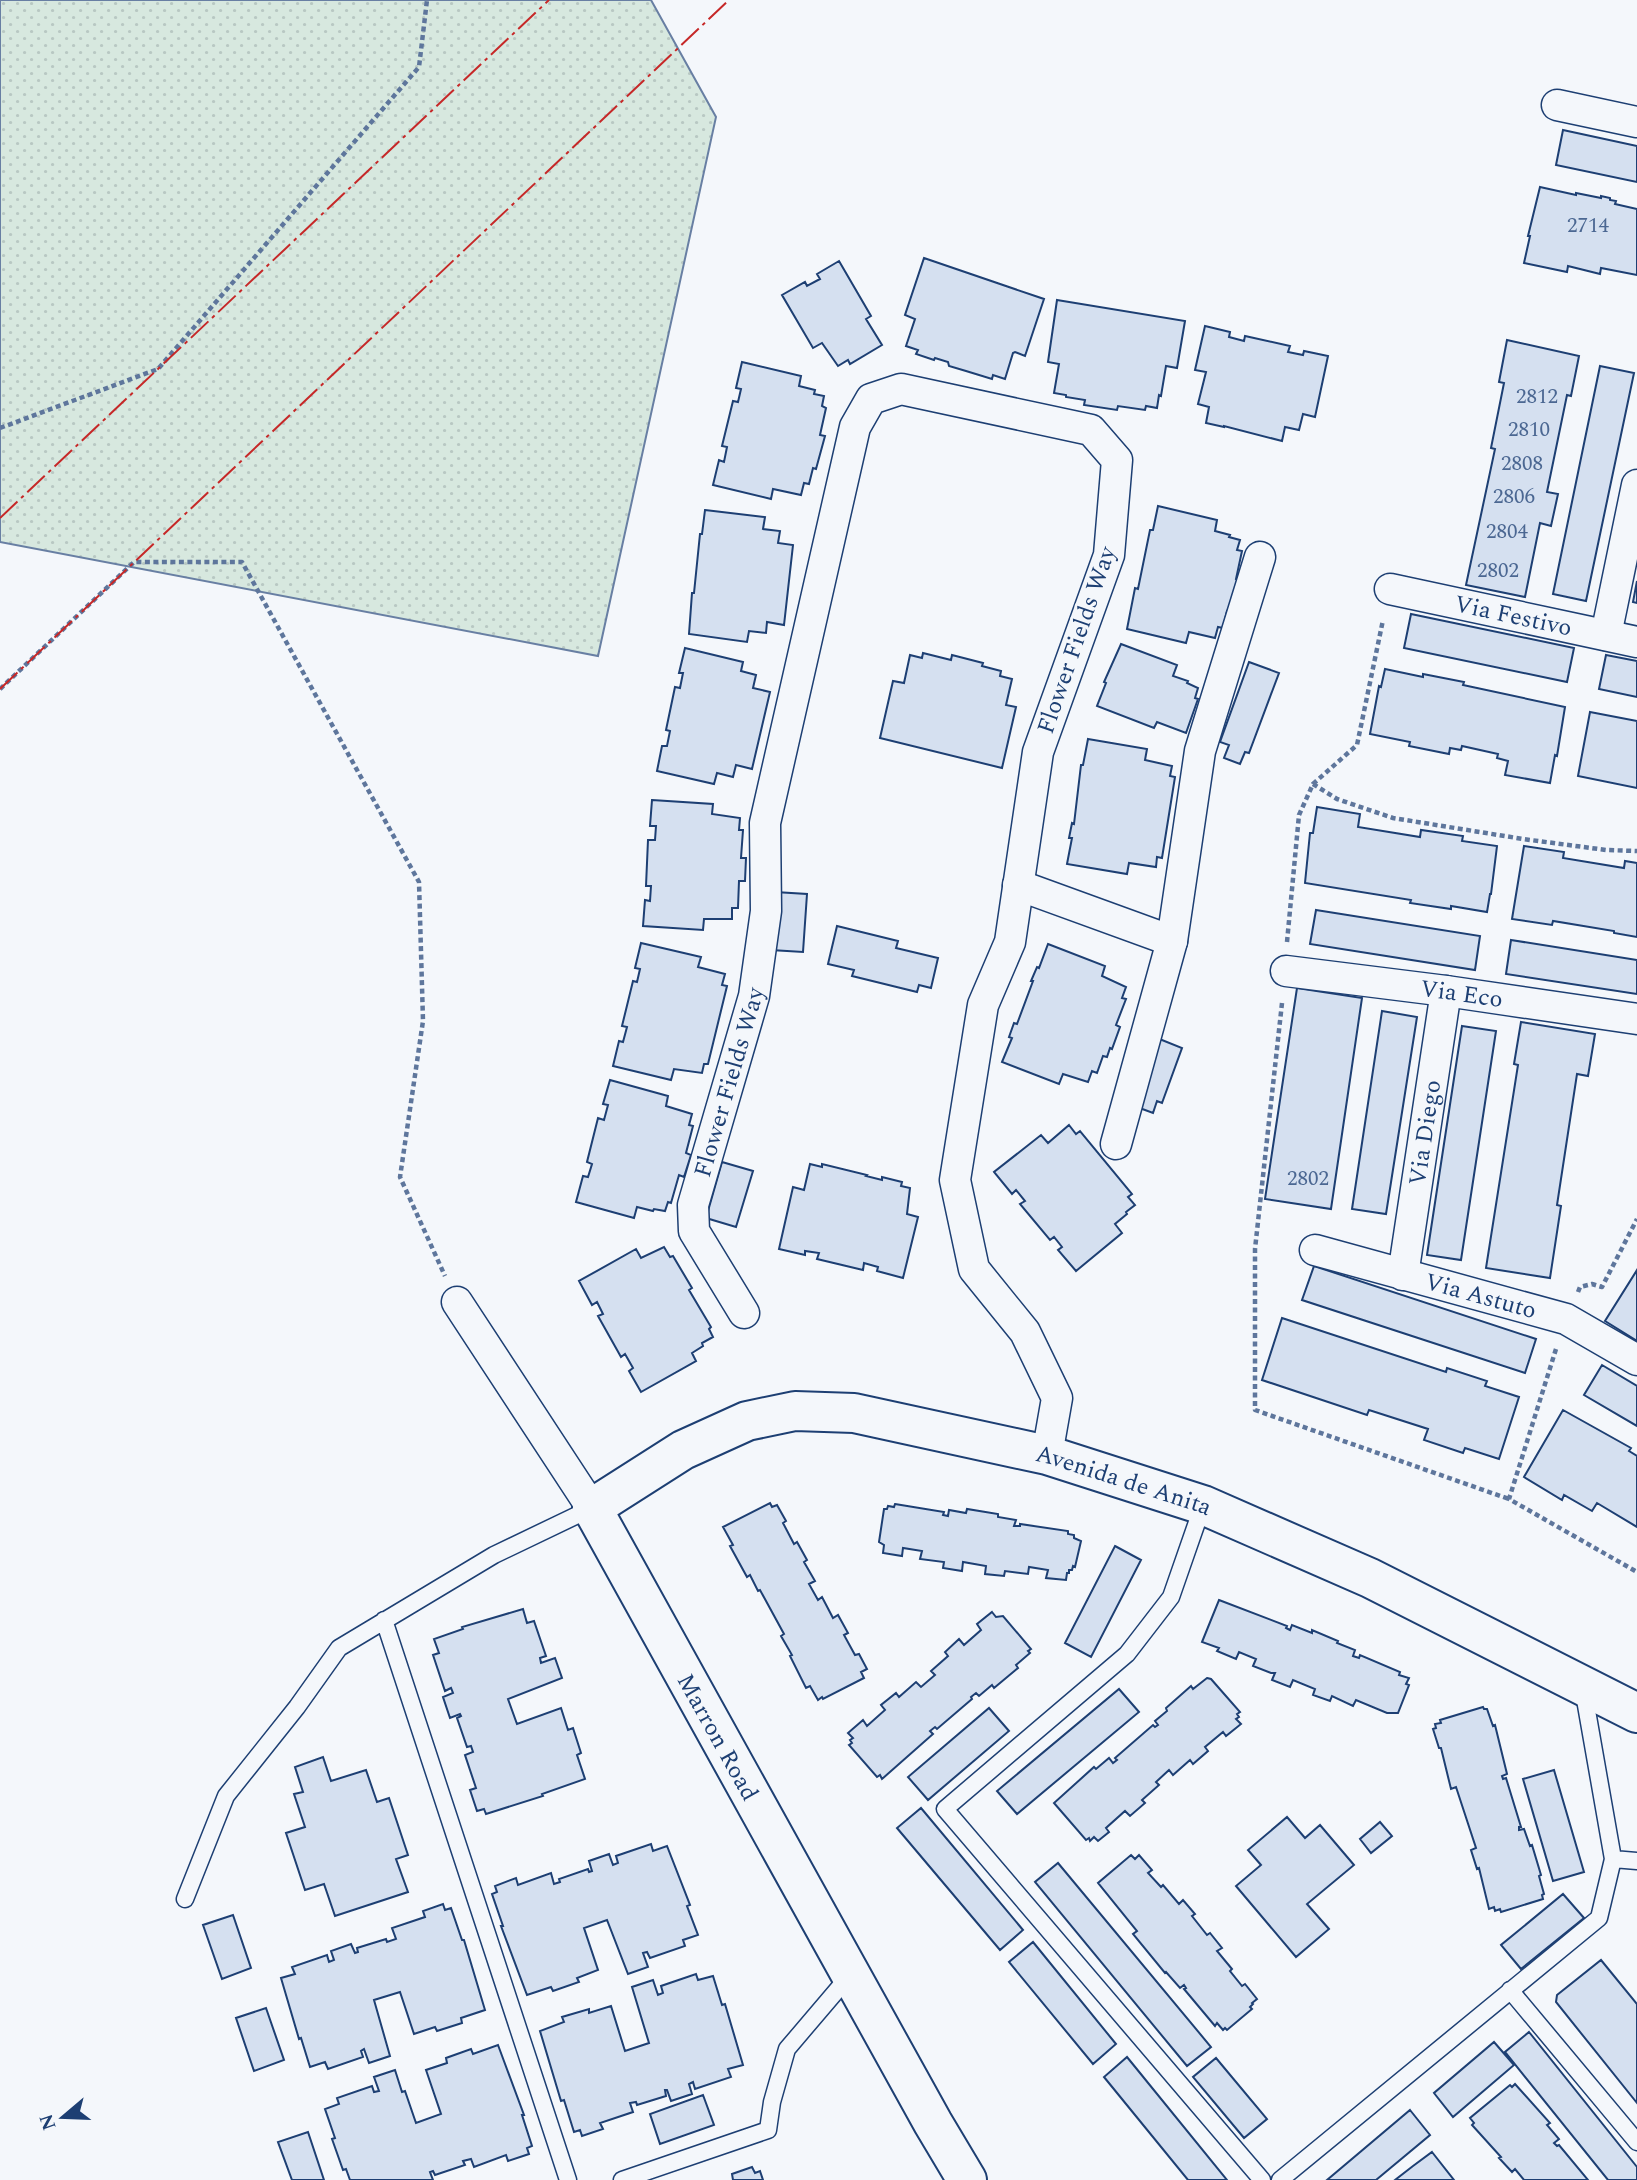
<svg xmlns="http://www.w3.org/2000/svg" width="1637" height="2180" viewBox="0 0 1637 2180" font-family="Spectral,serif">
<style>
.grass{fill:url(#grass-dots);stroke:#687fa3;stroke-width:2}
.building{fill:#d5e0f0;stroke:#1d3f73;stroke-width:2}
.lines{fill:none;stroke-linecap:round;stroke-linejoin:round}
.lane-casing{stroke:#1d3f73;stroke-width:19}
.street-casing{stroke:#1d3f73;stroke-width:33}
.secondary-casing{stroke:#1d3f73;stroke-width:42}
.path{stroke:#5e769c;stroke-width:4.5;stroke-dasharray:5 3.5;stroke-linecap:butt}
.lane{stroke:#f4f7fb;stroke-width:16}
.street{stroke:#f4f7fb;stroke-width:30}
.secondary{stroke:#f4f7fb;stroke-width:38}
.power{stroke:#c62828;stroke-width:2;stroke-dasharray:24 5 3.5 5;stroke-linecap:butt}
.labels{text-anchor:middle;stroke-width:5;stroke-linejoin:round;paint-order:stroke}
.number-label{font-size:21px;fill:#4b6792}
.street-label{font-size:24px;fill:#1d3f73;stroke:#f4f7fb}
</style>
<defs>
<pattern id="grass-dots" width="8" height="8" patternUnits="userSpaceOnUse" patternTransform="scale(1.75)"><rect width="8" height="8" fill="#d7e8df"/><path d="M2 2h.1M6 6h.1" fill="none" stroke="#b8c8c3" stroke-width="1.8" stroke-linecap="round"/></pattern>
</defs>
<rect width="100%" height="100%" fill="#f4f7fb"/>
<!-- grass -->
<path class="grass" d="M0 0H651L716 117 598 656 0 542Z"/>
<!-- building -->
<path class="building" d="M1563 130 1637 146V182L1556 165Z
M1540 187 1576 195V193L1601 198V196L1610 198V200L1616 201 1615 204 1637 209V275L1601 268 1600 274 1568 266 1567 272 1524 263 1530 236H1528Z
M924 258 1044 299 1025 356 1015 352 1013 353 1005 379 993 375 992 379 966 371 949 366 948 362 935 358 934 360 916 354 918 350 906 346 915 319 905 315Z
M839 261 871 316 866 319 882 345 850 364 848 360 838 366 822 343 813 348 782 295 805 282 807 286 820 279 817 274Z
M1057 300 1185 321 1177 368 1166 366 1161 396 1159 395 1157 408 1146 406 1145 410 1118 406 1117 410 1084 405 1085 400 1066 397V395L1054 393 1059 364 1048 362Z
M1205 326 1230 332 1229 337 1244 341 1245 336 1290 346 1288 352 1303 355 1304 351 1328 356 1315 417 1303 414 1299 430 1285 427 1282 441 1224 426V427L1206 423 1209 407 1198 404 1206 372 1195 370Z
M1507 340 1579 356 1571 396 1567 395 1547 492 1558 494 1551 526 1540 523 1525 597 1466 585 1495 449 1491 448 1504 383 1499 382Z
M742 362 801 376 799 386 815 390 814 394 824 396 822 406 826 408 820 435 825 436 816 469 813 468 809 484 804 483 801 495 773 489 771 499 713 485 719 460 724 462 727 447 722 446 733 401 738 402 741 389 736 388Z
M1600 366 1634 373 1586 601 1553 594Z
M1158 506 1217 520 1215 531 1230 535 1229 537 1240 540 1237 550 1242 551 1236 579 1240 580 1230 612 1227 611 1223 628 1218 627 1215 638 1189 632 1186 643 1127 629 1135 588 1138 589 1150 530H1153Z
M705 510 765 517 763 529 780 531 778 543 793 545 784 625 767 622 766 633 749 631 747 642 689 634 692 593H694L700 534H702Z
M1637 581V603L1633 602Z
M1411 614 1574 648 1567 682 1404 648Z
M1121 644 1177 665 1173 676 1188 681 1187 683 1198 688 1195 698 1198 699 1186 733 1157 722 1154 728 1097 706 1106 683 1104 682Z
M685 648 743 662 741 671 756 675 753 688 770 692 752 769 736 765 733 777 717 773 714 784 657 771 662 746H667L670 731 666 730 675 687 680 688 683 673H679Z
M923 653 951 660 952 655 983 663 982 666 1001 671 1000 676 1012 679 1006 705 1016 707 1002 768 880 738 893 681 904 683 910 655 922 658Z
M1606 655 1637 661V697L1599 689Z
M1249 662 1279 673 1249 753 1245 752 1240 764 1224 758 1229 745 1220 742Z
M1385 669 1423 677V674L1464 682 1463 685 1565 707 1557 756 1555 755 1550 783 1505 775 1508 761 1497 758 1498 754 1462 746 1461 750 1450 748 1449 754 1409 746 1410 742 1370 734 1379 686 1381 687Z
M1590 712 1637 721V788L1578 776Z
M1088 739 1147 749 1145 760 1172 766 1170 776 1175 777 1162 858 1157 857 1156 867 1129 863 1127 874 1067 864 1072 838H1069L1072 823 1074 824 1081 765H1083Z
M652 800 713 804 712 814 740 818 739 830H743L741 858H746L745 881H739L738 908H732V919H704L703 930 643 926 645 900 650 901 651 886H646L648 840H655L656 826H650Z
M1317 807 1360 814 1358 827 1420 837 1421 830 1463 836 1462 841 1497 846 1491 894H1490L1487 912 1451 906V909L1410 903 1411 900 1305 883 1310 833H1313Z
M1524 846 1564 852 1563 858 1624 868 1625 861 1637 863V937L1614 933V931L1553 921 1552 925 1512 919Z
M775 892 807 894 803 952 771 950Z
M1316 910 1480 936 1475 970 1310 944Z
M837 926 898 941 896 948 938 958 931 988 919 985 917 992 852 976 854 970 828 964Z
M1511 940 1637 960V994L1506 974Z
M641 943 701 957 698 967 725 974 722 985 727 986 708 1064H704L702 1073 674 1069 671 1080 613 1066 619 1041 623 1042 627 1027 622 1026 633 981 637 982 640 969 635 968Z
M1048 944 1105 966 1102 976 1126 987 1122 998 1126 999 1116 1025 1120 1027 1112 1049 1110 1048 1107 1057 1103 1056 1097 1073 1092 1071 1088 1082 1063 1074 1059 1084 1002 1062 1012 1038 1009 1037 1014 1023 1017 1024 1033 981H1031L1037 967 1039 968Z
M1297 988 1362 998 1331 1209 1265 1199Z
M1382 1011 1417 1017 1386 1214 1352 1209Z
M1521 1022 1595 1034 1588 1076 1577 1074 1557 1205 1561 1206 1550 1278 1486 1268 1518 1065 1514 1064Z
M1462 1026 1496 1031 1461 1260 1427 1255Z
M1152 1036 1182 1048 1162 1103 1157 1101 1153 1113 1137 1107Z
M610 1080 668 1096 666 1106 692 1114 689 1125 693 1126 686 1153 691 1155 684 1177 679 1175 671 1203 668 1202 665 1211 654 1209 653 1211 637 1207 634 1218 576 1202 583 1176 588 1177 592 1164 587 1162 598 1118 604 1120 608 1105 603 1104Z
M1069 1125 1076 1134 1080 1131 1132 1194 1128 1197 1135 1205 1126 1212 1127 1214 1115 1224 1122 1233 1076 1271 1058 1250 1062 1247 1054 1237 1050 1240 1020 1204 1025 1201 1016 1190 1012 1194 994 1172 1041 1135 1048 1143Z
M722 1162 753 1171 736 1227 706 1218Z
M810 1164 822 1167V1164L867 1175 866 1176 882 1180V1177L902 1182 901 1186 910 1188 907 1214 918 1217 903 1278 877 1271 878 1267 864 1263 863 1270 817 1259 819 1253 805 1251V1255L779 1249 793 1187 804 1190Z
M664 1247 670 1257 673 1256 692 1288 689 1290 711 1327 709 1329 713 1337 702 1343 703 1346 692 1353 696 1361 641 1392 629 1371 633 1368 625 1354 621 1357 598 1316 603 1314 597 1302 592 1305 579 1281 636 1249 641 1258Z
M1314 1266 1536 1339 1525 1373 1302 1300Z
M1637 1270V1341L1605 1321Z
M1282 1318 1446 1372 1447 1368 1487 1381 1485 1386 1519 1397 1499 1459 1465 1448 1463 1453 1424 1440 1428 1429 1369 1410 1367 1415 1262 1380Z
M1602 1365 1637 1386V1426L1584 1395Z
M1563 1410 1631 1448 1629 1451 1637 1456V1527L1597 1503 1592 1511 1564 1495 1562 1500 1524 1477Z
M770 1503 772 1507 777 1505 786 1521 783 1523 794 1544 797 1542 807 1560 804 1562 815 1581 809 1584 818 1600 822 1597 833 1618 838 1615 848 1633 844 1635 855 1655 859 1654 867 1669 861 1672 864 1678 823 1699 822 1697 818 1700 810 1686 806 1688 790 1656 792 1655 781 1636 784 1634 760 1590 758 1591 750 1575 747 1577 730 1546 733 1545 723 1527Z
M895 1504 944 1512 943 1515 948 1516 949 1510 966 1513 967 1509 998 1514V1517L1016 1520 1014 1526H1020V1524L1068 1531V1534L1074 1535V1538L1081 1541 1075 1567 1073 1566 1072 1570H1069V1573H1067L1066 1580 1046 1578 1048 1570 1029 1567 1028 1574 1005 1571 1004 1576 985 1574 986 1566 963 1562 962 1571 943 1568 944 1562 920 1559 922 1551 903 1548 902 1556 883 1553 884 1545 879 1542 884 1509H887L888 1506 894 1507Z
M1115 1546 1141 1560 1091 1657 1065 1643Z
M1219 1600 1287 1626 1286 1628 1290 1630 1292 1625 1312 1633V1630L1338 1641 1337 1643 1355 1650 1353 1656 1359 1658 1360 1655 1400 1672 1399 1675 1409 1678 1406 1684 1409 1685 1398 1713H1387L1356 1700 1353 1706 1332 1696 1330 1701 1313 1695 1315 1689 1293 1680 1290 1687 1272 1680 1275 1673H1271L1253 1666 1256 1659 1239 1652 1236 1659 1217 1651 1219 1648 1202 1642Z
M523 1609 527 1623 534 1621 546 1656 540 1658 541 1663 555 1658 562 1678 508 1699 517 1724 561 1708 568 1730 573 1728 581 1753 577 1755 585 1779 542 1794 543 1796 486 1814 484 1809 477 1811 470 1790 476 1788 465 1755 473 1752 471 1746 467 1747 457 1718 461 1716 460 1714 450 1718 443 1697 453 1693 451 1688 445 1691 433 1655 439 1653 434 1639 463 1629 462 1627Z
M992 1612 996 1617 1003 1616 1031 1649 1028 1651 1030 1653 1016 1665 1018 1668 994 1688 992 1685 979 1696 976 1693 971 1697 972 1699 937 1729 935 1727 930 1731 933 1734 882 1779 880 1775 877 1777 849 1745 852 1743 850 1740 853 1738 848 1733 863 1720 867 1726 885 1710 881 1705 896 1693 899 1697 916 1682 921 1687 935 1675 931 1671 948 1656 945 1652 959 1639 964 1645 981 1630 977 1624Z
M1207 1678 1211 1679 1240 1712 1237 1714 1239 1717 1236 1719 1241 1724 1226 1736 1223 1732 1205 1747 1208 1751 1193 1764 1190 1760 1173 1775 1169 1770 1156 1782 1159 1785 1142 1800 1145 1803 1130 1816 1125 1811 1106 1828 1109 1832 1098 1841 1094 1837 1090 1841 1089 1838 1086 1840 1054 1803 1094 1767 1096 1769 1109 1758 1113 1763 1117 1760 1115 1758 1153 1725 1155 1727 1158 1725 1155 1721 1167 1711 1166 1708 1191 1686 1193 1689Z
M1119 1689 1139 1712 1017 1814 997 1791Z
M1483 1707 1484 1709H1487L1493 1726 1495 1725 1507 1774 1502 1776 1503 1779 1506 1778 1521 1827H1519V1830L1524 1829 1530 1846 1532 1845 1541 1875 1539 1876 1544 1894 1542 1895 1543 1899 1501 1912 1500 1909 1495 1911 1494 1907 1489 1909 1479 1868 1477 1869 1471 1850 1476 1848 1456 1787 1451 1789 1441 1748H1439L1433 1729 1436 1728 1435 1724 1441 1723 1440 1720Z
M989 1708 1009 1731 928 1800 908 1777Z
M323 1757 331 1781 366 1770 377 1802 389 1798 408 1855 396 1859 408 1892 335 1916 324 1884 305 1890 286 1833 305 1827 294 1794 303 1792 295 1767Z
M1554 1770 1584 1872 1553 1881 1523 1779Z
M921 1808 1023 1930 1000 1950 897 1828Z
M1287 1817 1305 1838 1320 1825 1354 1865 1307 1904 1329 1929 1296 1957 1236 1886 1261 1865 1248 1850Z
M1380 1822 1392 1836 1371 1853 1360 1839Z
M651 1844 653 1851 667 1846 690 1905 687 1906 698 1935 683 1940 685 1946 650 1958 647 1952 643 1953 648 1967 628 1974 607 1920 584 1928 598 1970 577 1978 579 1982 553 1991 551 1987 527 1995 501 1926H503L492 1894 497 1892 495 1886 516 1878 518 1885 551 1873 554 1884 560 1882 559 1879 588 1869 589 1872 592 1871 589 1861 609 1854 613 1865 618 1863 616 1856Z
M1131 1855 1135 1859 1139 1855 1152 1870 1148 1873 1161 1887 1163 1885 1179 1904 1183 1900 1195 1914 1192 1916 1207 1935 1210 1933 1222 1948 1217 1951 1232 1969 1230 1971 1242 1986 1245 1984 1257 1999 1252 2003 1253 2004 1250 2007 1252 2009 1227 2030 1225 2028 1223 2030 1217 2023 1215 2026 1184 1989 1186 1988 1184 1985 1180 1988 1166 1972 1165 1973 1133 1934 1137 1931 1098 1883Z
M1058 1863 1211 2047 1187 2066 1035 1882Z
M1563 1894 1584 1918 1521 1969 1501 1945Z
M443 1904 445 1910 451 1908 462 1940H464L485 2010 461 2018 462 2023 437 2031 435 2027 414 2034 400 1992 374 2000 390 2056 369 2063 364 2049 361 2051 363 2057 328 2069 325 2062 310 2067 301 2038 299 2039 281 1978 295 1974 292 1967 327 1955 329 1962 334 1960 331 1951 351 1944 355 1953 358 1952 357 1948 386 1939 387 1942 396 1939 392 1928 425 1917 423 1911Z
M233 1915 251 1968 222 1979 203 1925Z
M1033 1942 1116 2044 1093 2064 1009 1962Z
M1601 1960 1637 2004V2103L1556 2002 1557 1995Z
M696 1974 698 1980 713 1976 722 2005 725 2004 743 2065 728 2069 731 2077 695 2089 693 2082 689 2084 692 2094 671 2101 667 2090H665L666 2096 637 2105 636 2102 630 2103 633 2112 600 2123 603 2129 582 2136 580 2130 574 2132 564 2100 561 2101 540 2031 564 2022 562 2017 589 2009V2013L611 2006 625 2051 649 2043 632 1987 653 1980 658 1995 663 1993 661 1986Z
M266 2008 284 2060 254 2071 236 2018Z
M1529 2032 1637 2167V2180H1608L1505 2052Z
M1494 2042 1514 2065 1453 2117 1434 2093Z
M498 2045 524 2115H522L532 2146 527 2148 529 2154 508 2161 506 2155 474 2167 471 2159 463 2161 465 2165 435 2175 433 2171 430 2172 433 2180H350L346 2169 343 2170 332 2139 335 2138 325 2109 339 2104 337 2098 372 2086 374 2092 379 2091 374 2077 395 2070 402 2092 405 2091 416 2123 441 2114 426 2070 447 2063 446 2058 471 2049 473 2054Z
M1127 2057 1227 2180H1188L1104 2077Z
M1216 2058 1267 2119 1244 2138 1193 2077Z
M1515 2084 1550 2123 1547 2125 1559 2139 1554 2143 1557 2146 1559 2145 1588 2180H1524L1515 2169 1512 2172 1499 2158 1501 2157 1472 2125 1474 2123 1470 2118 1510 2085 1512 2087Z
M703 2095 714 2125 660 2144 650 2114Z
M1410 2110 1430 2135 1376 2180H1327Z
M308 2132 324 2180H292L278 2142Z
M1432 2152 1454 2180H1395L1413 2166Z
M752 2167 755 2173 760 2171 763 2180H733L732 2174Z"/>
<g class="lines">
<!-- lane casing -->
<g class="lane-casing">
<path id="lane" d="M1203 1505 1171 1597 1127 1654 945 1809 1262 2180
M384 1620 568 2180
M1613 1859 1637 1861
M185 1899 226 1796 297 1707 339 1648 494 1555 592 1508
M1510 1990 1637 2142
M622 2180 768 2130 772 2102 787 2049 850 1975
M1280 2180 1599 1918 1613 1859 1583 1688"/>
</g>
<!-- street casing -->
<g class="street-casing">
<g id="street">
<path d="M1557 105 1637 122"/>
<path id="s1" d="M1390 589 1637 642"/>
<path d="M1606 635 1637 485"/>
<path d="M1018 885 1172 941"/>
<path id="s2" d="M1286 971 1446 991 1637 1019"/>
<path d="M1116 1144 1172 941 1200 751 1260 557"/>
<path id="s3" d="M1315 1250 1566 1319 1637 1360"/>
<path id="s4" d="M1403 1275 1446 991"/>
<path d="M457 1302 592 1508"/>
<path id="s5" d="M744 1313 694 1231 693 1205 754 996 766 911 765 823 855 427 871 399 901 389 1091 430 1117 460 1109 555 1038 752 1010 942 983 1005 955 1180 974 1269 1025 1332 1057 1398 1047 1455"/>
</g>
</g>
<!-- secondary casing -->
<g class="secondary-casing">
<g id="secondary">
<path id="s6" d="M967 2180 933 2123 592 1508 683 1450 747 1421 795 1411 854 1413 1047 1455 1203 1505 1370 1578 1637 1713"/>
</g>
</g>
<!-- path -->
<path class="path" d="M0 428 158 369 419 67 427 0
M0 689 134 562H242L419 882 423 1021 400 1177 445 1276
M1313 784 1337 799 1393 818 1523 839 1606 850 1637 851
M1287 942 1299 815 1313 784 1357 745 1383 620
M1282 1003 1255 1249V1410L1509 1499
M1578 1292 1580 1287 1592 1284 1602 1287 1637 1219
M1556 1349 1509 1499 1637 1572"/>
<!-- lane -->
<use href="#lane" class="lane"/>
<!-- street -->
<use href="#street" class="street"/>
<!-- secondary -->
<use href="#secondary" class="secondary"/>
<!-- power -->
<path class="power" d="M0 518 549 0
M0 689 729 0"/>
</g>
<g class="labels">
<!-- number labels -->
<g class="number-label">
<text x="1588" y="232">2714</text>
<text x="1537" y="403">2812</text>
<text x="1529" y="436">2810</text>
<text x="1522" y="470">2808</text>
<text x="1514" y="503">2806</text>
<text x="1507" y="538">2804</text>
<text x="1498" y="577">2802</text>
<text x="1308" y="1185">2802</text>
</g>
<!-- street labels -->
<g class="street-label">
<text dy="8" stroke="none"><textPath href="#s1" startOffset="126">Via Festivo</textPath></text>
<text transform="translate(1076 640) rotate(-71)" y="8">Flower Fields Way</text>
<text dy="8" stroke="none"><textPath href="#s2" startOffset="177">Via Eco</textPath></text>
<text dy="8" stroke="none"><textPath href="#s5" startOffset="250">Flower Fields Way</textPath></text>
<text dy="8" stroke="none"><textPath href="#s4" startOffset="144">Via Diego</textPath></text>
<text dy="8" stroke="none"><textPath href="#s3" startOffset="172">Via Astuto</textPath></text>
<text dy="8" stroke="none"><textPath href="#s6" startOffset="1334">Avenida de Anita</textPath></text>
<text transform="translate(718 1737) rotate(61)" y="8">Marron Road</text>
</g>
</g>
<!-- north arrow -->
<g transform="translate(63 2117) rotate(251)" stroke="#f4f7fb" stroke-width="5" paint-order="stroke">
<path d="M0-5L12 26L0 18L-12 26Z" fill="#1d3f73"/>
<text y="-10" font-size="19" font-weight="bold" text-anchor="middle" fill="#1d3f73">N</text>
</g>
</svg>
